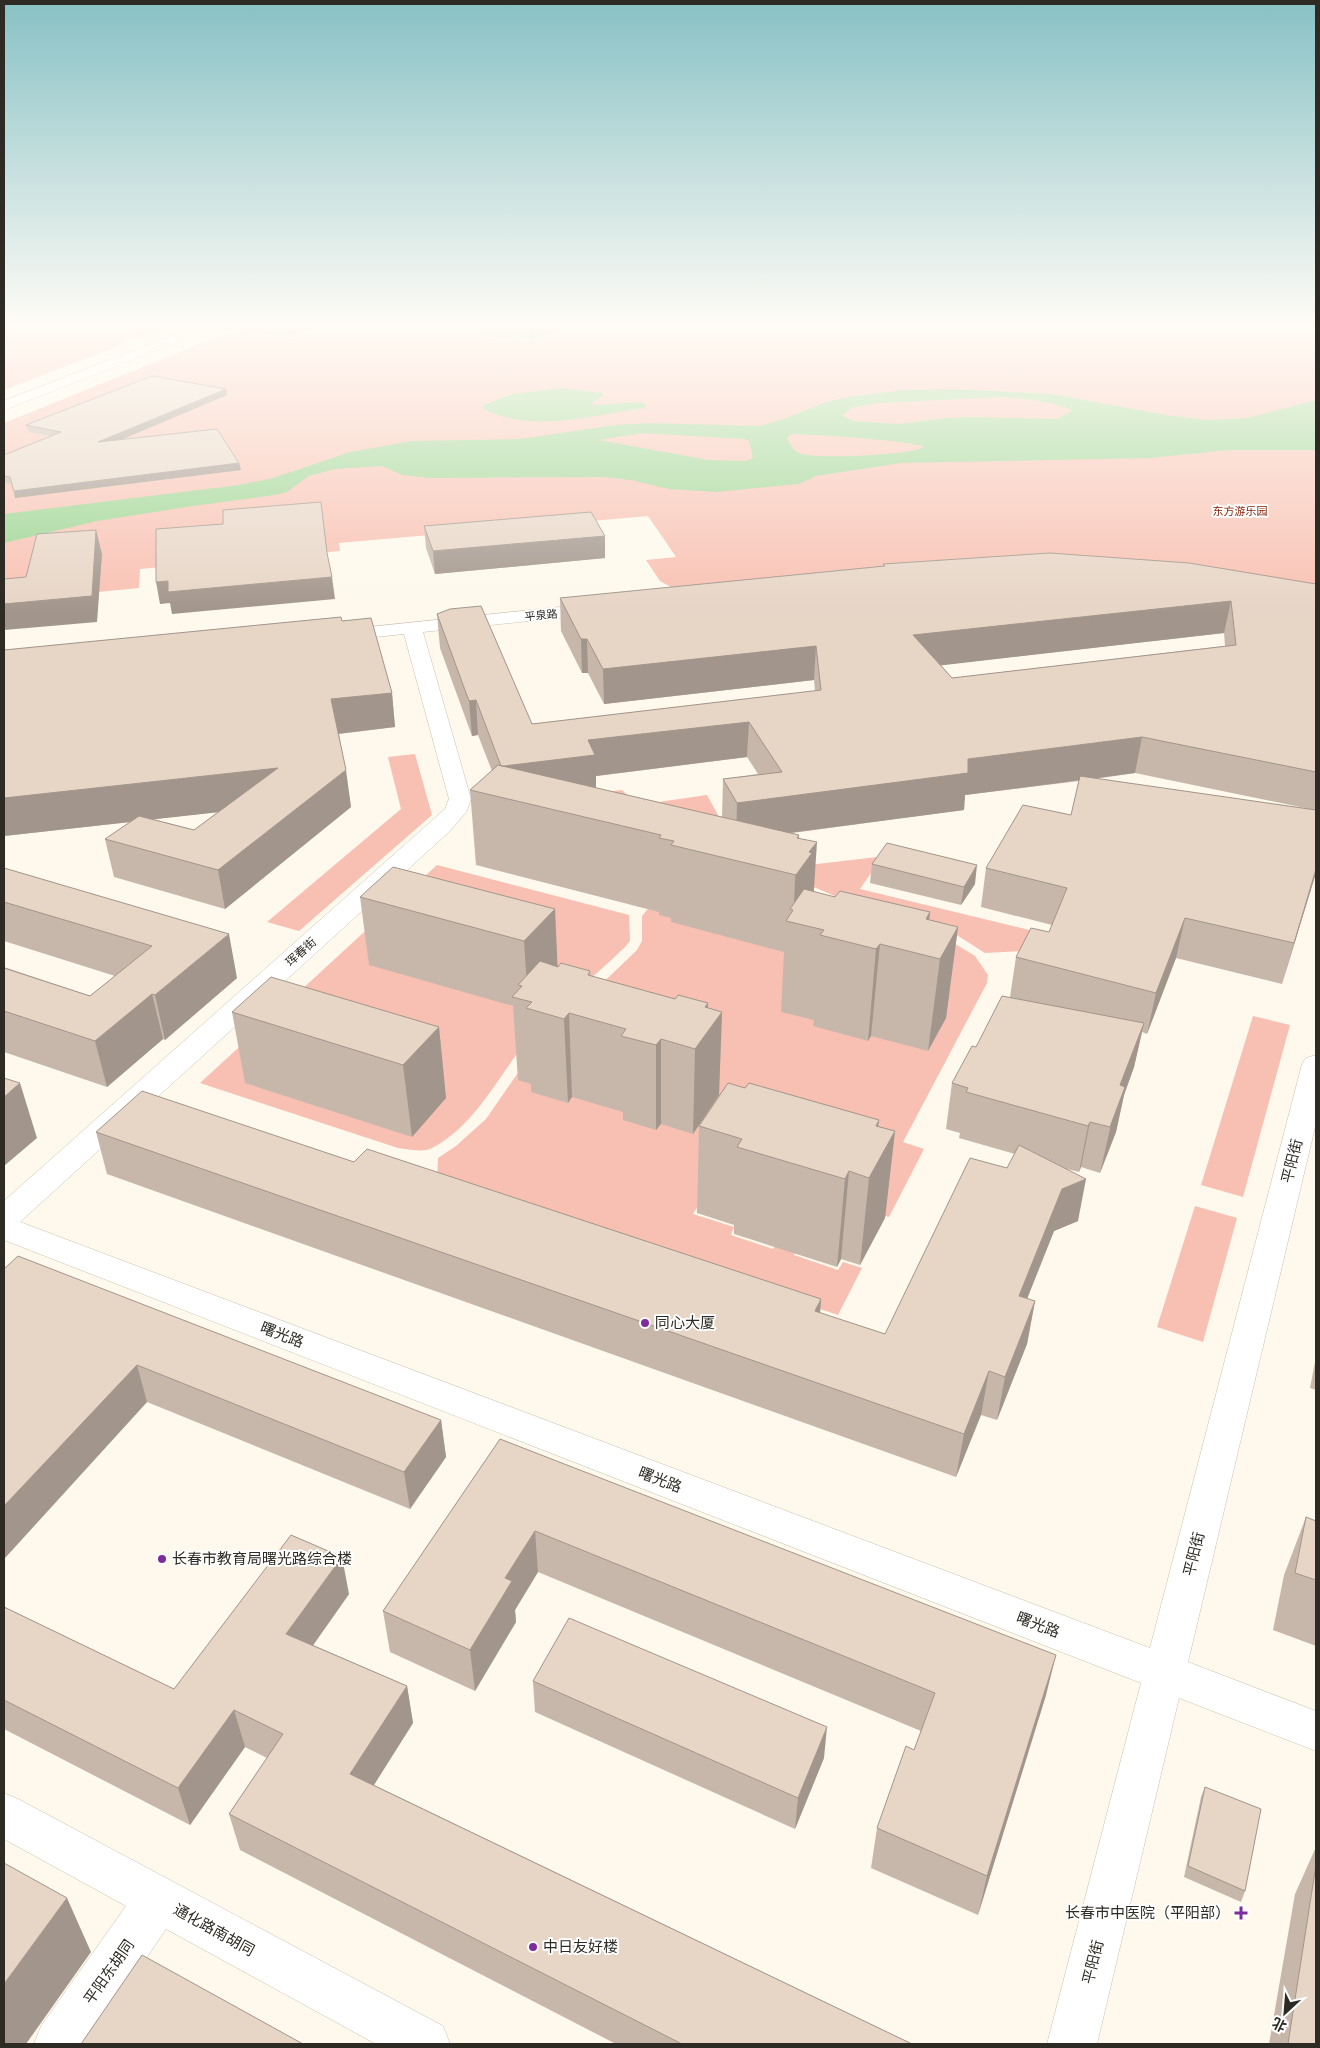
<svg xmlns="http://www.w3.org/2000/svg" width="1320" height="2048" viewBox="0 0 1320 2048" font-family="Commissioner,'Noto Sans SC',sans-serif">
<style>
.green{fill:#f8c0b2}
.water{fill:#99d490;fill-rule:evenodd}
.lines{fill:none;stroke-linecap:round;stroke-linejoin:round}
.street-casing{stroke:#cac1ae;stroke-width:1}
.secondary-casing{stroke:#cac1ae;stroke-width:1}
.street{fill:#fff;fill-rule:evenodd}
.secondary{fill:#fff;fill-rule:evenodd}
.wall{fill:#c7b7aa;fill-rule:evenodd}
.shaded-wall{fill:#a2958b}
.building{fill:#e7d5c6;stroke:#a2958b;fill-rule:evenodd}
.poi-dot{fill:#7c2c9d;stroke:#fff;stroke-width:2}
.labels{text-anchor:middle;stroke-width:4;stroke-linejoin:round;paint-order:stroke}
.far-park-label{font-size:11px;fill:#862005;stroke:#fff}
.far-street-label{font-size:11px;fill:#2e2b24;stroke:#fff}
.street-label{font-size:12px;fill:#2e2b24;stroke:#fff}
.near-street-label{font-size:15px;fill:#2e2b24;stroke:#fff}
.near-poi-label{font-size:15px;fill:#2e2b24;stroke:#fff;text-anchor:start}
</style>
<rect width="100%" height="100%" fill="#fef9ec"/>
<!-- green -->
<path class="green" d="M4 328H166L4 390Z
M239 328H1316V589L933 562 671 587 660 581 646 560 676 557 648 516 339 543 340 551 140 569 139 588 4 601V423Z
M415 754 432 815 299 931 267 922 401 809 388 757Z
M622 790 638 805 707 795 733 842 775 869 877 857 880 860 860 889 1034 931 1023 951 985 953 952 932 860 907 816 888 715 864 504 804Z
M437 865 629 915 630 941 625 947C595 976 561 1003 533 1034 500 1071 478 1124 432 1148 422 1153 409 1149 398 1148L200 1083Z
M676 875 944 937 975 956 988 975 987 983 903 1142 924 1149 889 1217 724 1166 693 1214 734 1227 731 1235 773 1249 778 1241 798 1248 794 1255 838 1270 843 1262 862 1268 838 1315 437 1182 438 1158 456 1146 486 1119 524 1064 563 1021 637 950 642 941V916Z
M1253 1016 1290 1025 1243 1197 1201 1185Z
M1195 1206 1237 1218 1203 1342 1157 1327Z"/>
<!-- water -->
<path class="water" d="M561 388 602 393 604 395 592 403 594 405 641 402 646 405 644 408C591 415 534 434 483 409L484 405 512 394Z
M952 389 1051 394 1166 415 1208 420 1247 418 1316 400V450H1229L1151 458 901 463 816 476 799 484 716 492 669 489 631 480 603 477 430 478 402 475 382 466 335 469 309 476 287 492 275 495 193 506 97 521 4 543V514L239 485 273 478 350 452 412 441 520 439 615 425 649 423 759 426 781 420 826 402 849 397 903 390ZM1002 397C1014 397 1065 403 1072 411L1057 419 972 417 945 418 899 424 853 421 842 416 851 408 879 403ZM642 433 744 439 749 441 753 458 745 461 708 460 599 440ZM792 434C808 434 917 441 924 447 913 455 813 460 799 453 793 450 790 444 787 438Z"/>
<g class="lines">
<!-- street casing -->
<g class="street-casing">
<path id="street" d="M4 1793 20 1800 443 2026 450 2044H376L166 1929 88 2044H34L41 2026 126 1906 4 1839Z"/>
</g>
<!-- secondary casing -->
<g class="secondary-casing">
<path id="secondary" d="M192 328H208L206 331 4 410V401Z
M599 603 606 605 608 609 606 613 423 632 471 799 467 811 450 831 20 1222 1150 1648 1302 1064 1306 1058 1316 1055V1123L1188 1662 1316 1711V1751L1179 1698 1097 2044H1047L1141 1683 4 1240V1201L445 809 449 799 404 634 338 641 331 639 328 635 331 631Z"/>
</g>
<!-- street -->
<use href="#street" class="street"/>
<!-- secondary -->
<use href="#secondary" class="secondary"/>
</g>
<!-- wall -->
<path class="wall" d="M120 328H162L149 332Z
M222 328H312L288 337Z
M480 328H558V332L530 339 480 336Z
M226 389 227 395 121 440 239 463 241 470 15 498 11 484 4 482V455L51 436 28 432 26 425Z
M424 526 605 536V558L435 574 426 548Z
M883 564 1316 584V873L1282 984 1176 958 1147 1034 1142 1032 1134 1067 1124 1095 1116 1132 1100 1173 1081 1167 1079 1172 1063 1168 1078 1221 1054 1231 1027 1299 1035 1301 1027 1344 997 1420 981 1415 956 1477 107 1174 96 1132 354 1162 821 1299 820 1313 885 1334 1007 1168 1015 1154 959 1138 960 1133 946 1129 952 1083 1010 997 1016 957 1049 932 1052 925 981 907 986 868 1071 815 1079 781 965 795 964 810 792 833 799 838 814 892 835 897 930 912 929 920 958 927 946 1018 928 1051 871 1036 868 1041 813 1026 814 1020 781 1012 784 952 671 922V918L659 915V912L476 865 470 790 492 771 478 735 472 736 440 648 437 614 532 724 815 691 814 680 604 704 588 673H582L561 631 560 598 883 566ZM1224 633 1225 646 952 678 941 665ZM747 757 758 774 723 779 722 817 596 788V776ZM1135 773 1310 809 1095 779Z
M342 621 392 693 395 727 339 734 351 807 225 909 114 877 105 839 130 822 4 836V650ZM218 812 194 830 153 819Z
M872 864 975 884 961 905 870 883Z
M4 868 237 978 165 1040 163 1039 107 1087 4 1052V967L90 996 115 976 4 941Z
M360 897 555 909 557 967 590 971 591 976 675 999 708 1003V1008L722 1012 719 1095 693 1134 661 1124 656 1130 623 1120V1112L572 1097 568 1103 531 1092V1084L518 1080 513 1006 369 965Z
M232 1012 439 1027 446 1098 412 1137 245 1083Z
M745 1088 879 1120 878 1126 895 1131 885 1218 860 1265 841 1259 837 1267 734 1234V1225L697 1213 699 1126Z
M4 1269 441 1420 446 1457 410 1509 147 1402 4 1559Z
M1316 1357V1390L1310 1388Z
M500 1439 1046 1695 978 1915 871 1868 877 1828 914 1750 921 1731 538 1572 515 1610 516 1622 475 1691 390 1652 383 1611Z
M1306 1517 1316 1521V1646L1273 1630 1284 1575Z
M349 1594 313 1645 407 1686 413 1723 374 1785 912 2044H616L240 1850 229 1814 267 1758 245 1747 190 1825 4 1729V1607L174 1689Z
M533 1681 824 1758 795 1829 535 1712Z
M1205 1787 1245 1891 1241 1902 1184 1877 1201 1797Z
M1316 1847V2044H1269L1295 1894Z"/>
<!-- shaded-wall -->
<path class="shaded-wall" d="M148 328H162L149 332Z
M287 328H312L288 337Z
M529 328H558V332L530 339Z
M226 389 227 395 99 449 98 442Z
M239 463 241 470 15 498 14 491Z
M96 530 102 554 97 622 4 630V604Z
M605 536V558L435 574 433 551Z
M332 577 335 599 172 614 170 603 160 604 156 582 168 581Z
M1231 601 1224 633 910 669 913 635Z
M581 639H587L588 673H582Z
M816 646 814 680 604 704 603 669Z
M392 693 395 727 336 734 331 699Z
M476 700 478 735 472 736 469 701Z
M749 722 747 757 596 776V792L501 767 588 740Z
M1142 737 1135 773 965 795 964 810 736 840 737 803 968 759Z
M278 768 283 805 4 836V798Z
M346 770 351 807 225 909 218 870Z
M799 835 797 873 809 852 817 842 812 919 793 923 797 838Z
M977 865 975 884 961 905 964 887Z
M1316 869V873L1282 984 1294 943Z
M555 909 558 977 532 1002 528 1001 524 941Z
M930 912 925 955 926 919Z
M1185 918 1176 958 1147 1034 1156 993Z
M958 927 946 1018 928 1051 940 959Z
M229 934 237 978 165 1040 155 995Z
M880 944 871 1036 868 1041 876 949Z
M152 994 163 1039 107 1087 95 1041Z
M708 1003 707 1031 722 1012 719 1095 693 1134 695 1049 705 1007Z
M569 1013 572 1097 568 1103 564 1019Z
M1144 1023 1134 1067 1124 1095 1116 1132 1100 1173 1120 1085Z
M439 1027 446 1098 412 1137 403 1065Z
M661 1039V1124L656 1130V1045Z
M20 1083 37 1138 4 1166V1097Z
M879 1120 873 1170 895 1131 885 1218 860 1265 869 1178 876 1126Z
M1090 1122 1081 1167 1079 1172 1088 1126Z
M849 1171 841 1259 837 1267 845 1179Z
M1086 1179 1078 1221 1054 1231 1011 1339 1019 1296 1062 1189Z
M821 1299 818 1341 815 1311Z
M1035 1301 1027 1344 997 1420 1005 1377Z
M137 1365 147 1402 4 1559V1506Z
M989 1371 981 1415 956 1477 964 1434Z
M441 1420 446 1457 410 1509 404 1472Z
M535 1531 538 1572 515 1610 516 1622 475 1691 470 1650 505 1578Z
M342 1557 349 1594 295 1671 286 1634Z
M1056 1655 1046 1695 978 1915 987 1876Z
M407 1686 413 1723 358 1810 350 1774Z
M234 1710 245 1747 190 1825 178 1788Z
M827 1727 824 1758 795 1829 798 1798Z
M67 1898 91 1952 26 2044H4V1984Z"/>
<!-- building -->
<path class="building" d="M152 376 226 389 98 442 217 429 239 463 14 491 10 477 4 476V455L61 432 26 425Z
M321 502 327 553 332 577 168 592V581L156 582V529L223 524V510Z
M591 512 605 536 433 551 424 526Z
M96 530 92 596 4 604V579L26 577 37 534Z
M1050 553 1189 563 1316 584V772L1142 737 968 759V773L737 803 723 779 782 772 749 722 588 740 595 755 504 766H501L476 700 469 701 437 614 450 609 481 606 532 724 821 690 816 646 603 669 587 639H581L560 598 885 566 883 564ZM1231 601 1236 645 952 678 913 635Z
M341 617 342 621 371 618 392 693 331 699 346 770 218 870 105 839 139 816 194 830 278 768 4 798V650Z
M498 765 799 835 797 838 817 842 809 852 812 853 796 875 671 845 674 841 659 838 661 835 470 790Z
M1080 776 1316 810V869L1294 943 1185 918 1156 993 1016 957 1031 928 1049 932 1067 888 986 868 1023 805 1071 815Z
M887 843 977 865 964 887 872 864Z
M393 867 555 909 524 941 360 897Z
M4 868 229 934 155 995 152 994 95 1041 4 1011V968L90 996 152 946 4 902Z
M804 889 835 897 840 891 930 912 926 919 958 927 940 959 880 944 876 949 820 935 824 930 786 921 793 910 790 909Z
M540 961 558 967 561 963 590 971 588 975 675 999 678 995 708 1003 705 1007 722 1012 695 1049 661 1039 656 1045 621 1036 626 1029 569 1013 564 1019 526 1008 532 1002 512 997 522 986 518 985Z
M271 977 439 1027 403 1065 232 1012Z
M1002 996 1144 1023 1120 1085 1125 1087 1110 1127 1090 1122 1088 1126 966 1092 968 1088 952 1083 972 1046 976 1047Z
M4 1078 20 1083 4 1097Z
M728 1083 745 1088 749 1083 879 1120 876 1126 895 1131 869 1178 849 1171 845 1179 737 1147 742 1139 699 1126Z
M142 1091 354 1162 367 1149 821 1299 815 1311 885 1334 970 1158 1007 1168 1019 1145 1086 1179 1062 1189 1019 1296 1035 1301 1005 1377 989 1371 964 1434 96 1132Z
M18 1256 441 1420 404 1472 137 1365 4 1506V1269Z
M500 1439 1056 1655 987 1876 877 1828 906 1746 914 1750 935 1693 535 1531 505 1578 512 1581 470 1650 383 1611Z
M1306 1517 1316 1521V1580L1295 1573Z
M291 1535 342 1557 286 1634 407 1686 350 1774 912 2044H682L229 1814 283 1734 234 1710 178 1788 4 1700V1607L174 1689Z
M569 1618 827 1727 798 1798 533 1681Z
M1205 1787 1261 1809 1245 1891 1188 1866Z
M4 1863 67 1898 4 1984Z
M1316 1865V2044H1288Z
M142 1955 303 2044H81Z"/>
<!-- sky -->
<linearGradient id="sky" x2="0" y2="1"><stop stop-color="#88c1c5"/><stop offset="0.53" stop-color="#fffcf6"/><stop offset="1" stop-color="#fffcf6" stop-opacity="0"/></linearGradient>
<rect width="1320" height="614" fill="url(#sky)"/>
<!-- markers -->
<g class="poi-dot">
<circle cx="645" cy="1323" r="5"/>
<circle cx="162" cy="1559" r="5"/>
<path d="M1238.5 1905.5h5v5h5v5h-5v5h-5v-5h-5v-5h5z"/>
<circle cx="533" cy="1947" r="5"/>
</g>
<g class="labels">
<!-- far-park labels -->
<g class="far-park-label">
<text x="1240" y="515">东方游乐园</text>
</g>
<!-- far-street labels -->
<g class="far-street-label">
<text transform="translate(541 615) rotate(-6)" y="4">平泉路</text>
</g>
<!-- street labels -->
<g class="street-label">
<text transform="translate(301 952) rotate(-42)" y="4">珲春街</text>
</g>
<!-- near-street labels -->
<g class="near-street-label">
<text transform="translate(1292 1161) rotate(-76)" y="5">平阳街</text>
<text transform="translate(282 1335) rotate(21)" y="5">曙光路</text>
<text transform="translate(660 1480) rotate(21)" y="5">曙光路</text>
<text transform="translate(1194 1554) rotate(-76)" y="5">平阳街</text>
<text transform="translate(1038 1625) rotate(21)" y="5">曙光路</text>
<text transform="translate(214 1930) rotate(29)" y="5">通化路南胡同</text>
<text transform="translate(1093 1962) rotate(-76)" y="5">平阳街</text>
<text transform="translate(109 1972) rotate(-55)" y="5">平阳东胡同</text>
</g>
<!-- near-poi labels -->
<g class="near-poi-label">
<text x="655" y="1328">同心大厦</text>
<text x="172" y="1564">长春市教育局曙光路综合楼</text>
<text x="1230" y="1918" text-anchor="end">长春市中医院（平阳部）</text>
<text x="543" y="1952">中日友好楼</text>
</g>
</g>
<!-- border -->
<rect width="1320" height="2048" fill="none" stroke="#2e2b24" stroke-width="10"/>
<!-- north arrow -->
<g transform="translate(1285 2013) rotate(206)" stroke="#ffffff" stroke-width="4" paint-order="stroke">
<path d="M0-4L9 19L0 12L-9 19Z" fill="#2e2b24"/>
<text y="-8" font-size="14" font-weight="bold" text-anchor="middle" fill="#2e2b24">北</text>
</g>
</svg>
